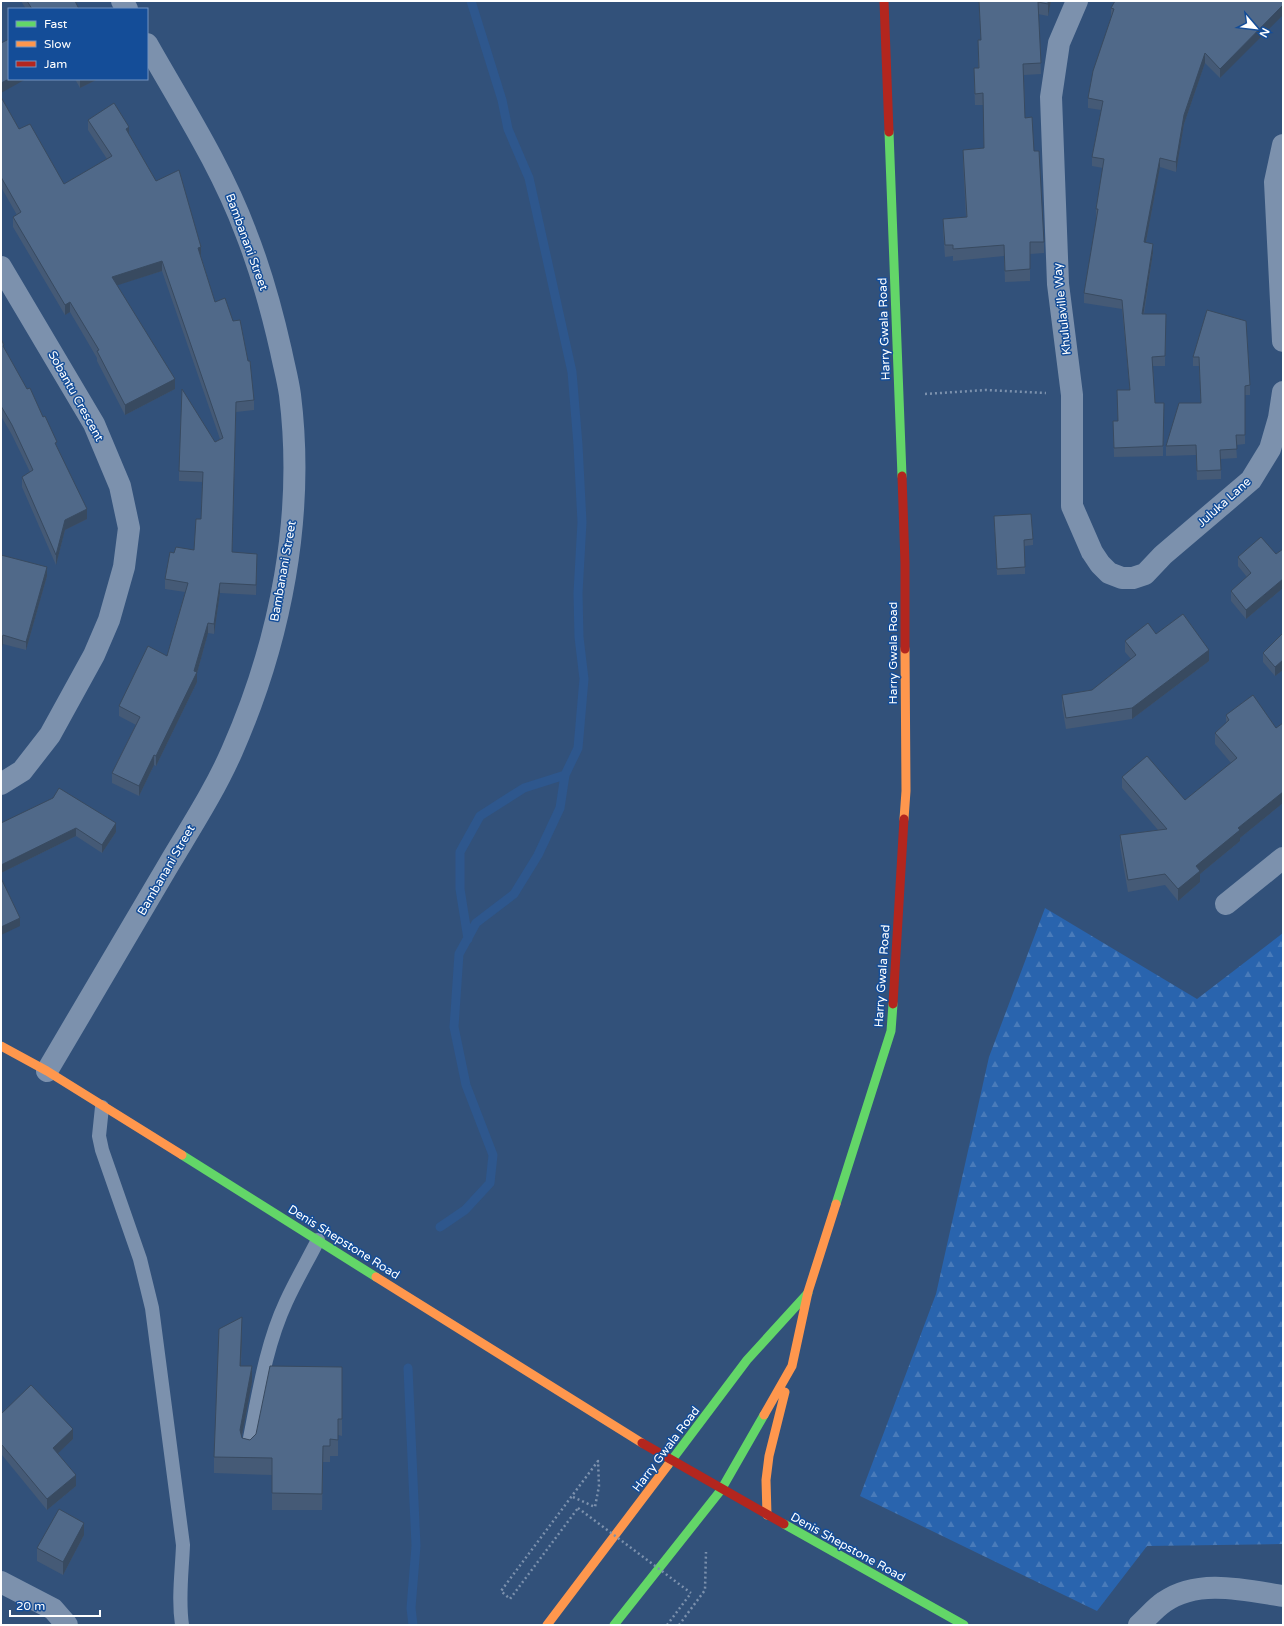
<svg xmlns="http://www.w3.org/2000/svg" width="1284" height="1626" viewBox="0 0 1284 1626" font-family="'Varela Round',sans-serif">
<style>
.forest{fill:url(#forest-firs)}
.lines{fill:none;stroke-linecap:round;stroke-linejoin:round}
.stream{stroke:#2e578d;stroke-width:9}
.path{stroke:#7c91ad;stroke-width:2.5;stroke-dasharray:2 3;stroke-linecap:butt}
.lane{stroke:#7c91ad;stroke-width:14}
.street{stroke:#7c91ad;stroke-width:22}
.fast{stroke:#63d668;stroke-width:9}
.slow{stroke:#ff974d;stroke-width:9}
.jam{stroke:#b3261e;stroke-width:9}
.path-bridge{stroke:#7c91ad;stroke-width:2.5;stroke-dasharray:2 3;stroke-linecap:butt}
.wall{fill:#455a76}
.shaded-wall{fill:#384a60}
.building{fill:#506989;stroke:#384a60}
.labels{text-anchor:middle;stroke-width:3;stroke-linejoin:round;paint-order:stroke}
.street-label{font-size:12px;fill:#fff;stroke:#144d98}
</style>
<defs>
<pattern id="forest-firs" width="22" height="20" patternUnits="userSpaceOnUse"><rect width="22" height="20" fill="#2964ae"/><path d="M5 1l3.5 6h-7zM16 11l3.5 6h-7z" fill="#497bba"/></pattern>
</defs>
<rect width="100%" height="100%" fill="#32517a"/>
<!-- forest -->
<path class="forest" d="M1045 908 1197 999 1283 933V1544L1147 1546 1097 1611 860 1496 936 1294 989 1057Z"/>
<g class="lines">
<!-- stream -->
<path class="stream" d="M468 939 460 889V852L480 816 524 788 565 775
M440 1227 465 1210 490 1183 493 1155 466 1085 454 1027 459 954 476 923 514 894 538 855 560 808 565 775 578 748 584 679 579 637 578 593 582 522 578 445 572 372 529 178 508 129 502 100 471 1
M408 1368 416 1546 411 1608 413 1625"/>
<!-- path -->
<path class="path" d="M925 394 986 390 1046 393
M573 1497 595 1507 599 1486 598 1461 501 1591 510 1599 578 1508
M667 1625 691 1593
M679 1625 705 1590 706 1552"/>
<!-- lane -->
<path class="lane" d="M102 1107 99 1136 102 1150 140 1259 152 1308 183 1545C182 1572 178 1598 182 1625
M248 1448C258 1399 265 1347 286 1302 296 1280 308 1260 318 1240"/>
<!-- street -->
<path class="street" d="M122 1 127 9
M1077 1 1059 43 1051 97 1058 284 1072 395V506L1092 552 1100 564 1109 573 1122 578H1133L1145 574 1163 555 1251 480 1270 449 1279 418 1283 392
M1283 145 1275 182 1283 341
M1 267 94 424 120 486 129 528 124 567 109 620 94 655 50 735 22 771 1 784
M1226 904 1283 858
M47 1071C88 1002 129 933 169 864 191 827 215 790 232 751 281 640 305 515 290 395 288 380 284 366 281 351 272 311 261 271 246 233 221 166 182 106 147 44
M1 1582 53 1609 67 1625
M1139 1625C1147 1618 1155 1608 1164 1602 1198 1578 1245 1590 1283 1596"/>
<!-- fast -->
<path class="fast" d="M889 132 902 476
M182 1155 376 1277
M836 1204 891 1031 893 1004
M668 1465 747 1360 808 1293
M784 1524 964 1625
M614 1625 721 1490 764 1415"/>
<!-- slow -->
<path class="slow" d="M904 819 906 791 905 649
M1 1046 47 1071 182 1155
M376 1277 642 1443
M764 1415 792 1366 808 1292 836 1204
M767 1515 766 1480 769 1456 785 1392
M547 1625 668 1465"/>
<!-- jam -->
<path class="jam" d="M884 1 889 132
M902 476 905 563V649
M893 1004 904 819
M642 1443 784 1524"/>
<!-- path-bridge -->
<path class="path-bridge" d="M578 1508 691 1593"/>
</g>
<!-- wall -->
<path class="wall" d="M21 1H75L79 9H26Z
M979 1H1051L1048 16 1038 14 1041 74 1024 75 1025 118 1034 151 1044 242V253L1030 254V281L1005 282 1004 256 953 261V256L945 257 943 230V219L966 217 963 162V150L984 148 983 105H975L974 80V68H978V40H981Z
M1283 1 1220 78 1205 63 1184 124 1176 172 1160 167 1146 242 1153 253 1144 314H1166L1165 366H1153L1155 403H1164L1163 456 1114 457 1113 421H1118L1117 390H1130L1122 309 1084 303V293L1097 218H1096V209L1103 168 1092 166V157L1101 110 1088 108V98L1111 17V8Z
M75 79H98L80 88Z
M1 97 19 129 64 184 107 159 88 130V120L129 134 156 181 201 256 215 302 254 400V410L236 412 232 552 257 564 256 595 220 593 214 634 208 633 197 673V682L156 766 154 765 139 796 112 783V773L136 725 119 716V706L167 656 185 592 165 589V579L174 553 194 550 201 519 202 482 179 481V471L215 442 220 439 162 271 117 285 175 389 125 415 97 361V358L70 312 65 315 13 227V217L17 215 1 187Z
M1207 310 1250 385V395H1245V444L1236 445 1237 458 1221 459V479L1197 480 1196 455 1166 456V446L1201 403 1199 366H1193V357Z
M1 339 4 348 57 447 87 519 65 530 56 565 22 487V477L30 472 12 435 1 416Z
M994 516 1033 539V545L1025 546V574L997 575Z
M1283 549V588L1246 619 1231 601V591L1247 577 1238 566V557L1276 554Z
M1 555 47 576 26 650 3 644Z
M1283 633V670L1275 676 1263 662V653Z
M1156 634 1209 661 1132 719 1066 729 1062 706V695L1092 690 1131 659 1125 652V641Z
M1226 715 1276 728 1283 723V803L1240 838V841L1200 874V882L1178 901 1165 885 1128 892 1120 846V835L1158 830 1122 788V777L1185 800 1231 763 1215 744V733L1226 723Z
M53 798 116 832 102 853 76 836 1 873V823Z
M242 1334 241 1366 252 1382 242 1436V1438L250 1440 342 1367V1436L338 1435V1456H330V1462H323L322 1510H272V1475L214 1473V1457Z
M1 1413 73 1439 58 1453 76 1486 47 1510 2 1455 1 1456Z
M84 1535 63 1575 37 1561V1548Z"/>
<!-- shaded-wall -->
<path class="shaded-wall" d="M1048 1H1051L1048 16Z
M1283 5V15L1220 78V69Z
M1205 53V63L1184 124 1176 172V162L1184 115Z
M9 79H26L1 93V83Z
M80 79H98L80 88Z
M129 127V136L126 129Z
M1160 158V167L1144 252V242Z
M1153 244V253L1142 323V314Z
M201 247V257L198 248Z
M162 261V271L112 287V277Z
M70 302V312L65 315V305Z
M175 379V389L125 415V405Z
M87 509V519L65 530 56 565V555L65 520Z
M257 554V564L256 595V585Z
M47 567V576L26 650V642Z
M1283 579V588L1246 619V610Z
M220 583V593L214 634V624Z
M208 623V633L197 673V682L156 766V756L194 671Z
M3 635V644L1 650V641Z
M1209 650V661L1132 719V708Z
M1283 660V670L1275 676V667Z
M154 755V765L139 796V786Z
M1283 792V803L1240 838V841L1200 874V882L1178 901V889L1196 866 1238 828Z
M116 823V832L102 853V845Z
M76 828V836L1 873V865Z
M20 918V926L1 935V927Z
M242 1317V1334L240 1382V1366Z
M252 1366V1382L240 1446V1430Z
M73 1429V1439L53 1458V1448Z
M2 1445V1455L1 1456V1446Z
M76 1475V1486L47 1510V1499Z
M84 1523V1535L63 1575V1562Z"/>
<!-- building -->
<path class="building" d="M27 1H75L79 9H32Z
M979 1H1048V4L1038 2 1041 63 1023 64 1025 118 1032 117 1034 151H1039L1044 242H1030V269L1005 271 1004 245 953 249V245H945L943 219 967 217 963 150 984 148 983 93 975 94 974 68H979L978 40H981Z
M1115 1H1283V5L1220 69 1205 53 1184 115 1176 162 1160 158 1144 242 1153 244 1142 314H1166L1165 356 1152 357 1155 403H1164L1163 446 1114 448 1113 421H1118L1117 390H1130L1122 300 1084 293 1098 209H1096L1104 159 1092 157 1103 101 1088 98 1093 71 1114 9 1111 8Z
M9 39V79L1 83V43Z
M1 97 19 129 30 124 64 184 112 156 88 120 114 103 129 127 126 129 156 181 179 170 201 247 198 248 215 302 225 298 233 321 240 320 248 361H250L254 400 236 402 232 552 257 554 256 585 220 583 214 624 208 623 194 671 197 672 156 756 154 755 139 786 112 773 140 717 119 706 148 646 167 656 188 583 165 579 170 552 174 553 176 547 194 550 196 519H201L203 472 179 471 182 389 215 442 223 438 162 261 112 277 175 379 125 405 97 351 99 350 70 302 65 305 13 217 21 212 1 177Z
M1207 310 1246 321 1250 385 1245 386V435H1236L1237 449 1220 450 1221 470 1197 471 1196 445 1166 446 1179 403H1201L1199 357H1193Z
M1 339 4 345 3 346 27 389 30 388 43 417 45 416 57 442 55 443 87 509 65 520 56 555 22 477 33 470 12 425 1 406Z
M1031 514 1033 539 1024 540 1025 567 997 569 994 516Z
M1261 537 1276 554 1283 549V579L1246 610 1231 591 1251 573 1238 557Z
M1 555 47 567 26 642 3 635 1 641Z
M1183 614 1209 650 1132 708 1066 718 1062 695 1092 690 1136 655 1125 641 1148 623 1156 634Z
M1283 633V660L1275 667 1263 653Z
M1253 695 1276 728 1283 723V792L1238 828 1240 830 1196 866 1200 871 1178 889 1165 874 1128 880 1120 835 1167 829 1122 777 1147 756 1185 800 1237 758 1215 733 1229 720 1226 715Z
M59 788 116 823 102 845 76 828 1 865V823L53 798Z
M1 878 20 918 1 927Z
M242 1317 240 1366H252L240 1430 242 1438 250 1440 256 1434 270 1366 342 1367V1419H338V1440L330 1439V1446H323L322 1494 272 1493V1458L214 1457 219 1329Z
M31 1385 73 1429 53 1448 76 1475 47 1499 2 1445 1 1446V1413V1414Z
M59 1509 84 1523 63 1562 37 1548Z"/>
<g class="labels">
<!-- street labels -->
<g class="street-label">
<text transform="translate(247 242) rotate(70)" y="4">Bambanani Street</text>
<text transform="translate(1062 309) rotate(-96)" y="4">Khululaville Way</text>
<text transform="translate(884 329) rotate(-92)" y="4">Harry Gwala Road</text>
<text transform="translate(76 396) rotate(61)" y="4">Sobantu Crescent</text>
<text transform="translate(1224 502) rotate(-42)" y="4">Juluka Lane</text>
<text transform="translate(283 571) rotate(-80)" y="4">Bambanani Street</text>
<text transform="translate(893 653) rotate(-90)" y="4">Harry Gwala Road</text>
<text transform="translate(166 870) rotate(-60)" y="4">Bambanani Street</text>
<text transform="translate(882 976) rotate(-86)" y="4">Harry Gwala Road</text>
<text transform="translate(344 1242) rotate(32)" y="4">Denis Shepstone Road</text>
<text transform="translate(666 1449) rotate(-53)" y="4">Harry Gwala Road</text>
<text transform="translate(848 1547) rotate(29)" y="4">Denis Shepstone Road</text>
</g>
</g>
<!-- border -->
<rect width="1284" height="1626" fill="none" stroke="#ffffff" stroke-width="4"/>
<!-- legend -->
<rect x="8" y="8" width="140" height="72" fill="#144d98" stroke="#7294c1"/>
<rect x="16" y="21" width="20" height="6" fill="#63d668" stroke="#7294c1"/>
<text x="44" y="28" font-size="12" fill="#ffffff">Fast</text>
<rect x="16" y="41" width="20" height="6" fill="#ff974d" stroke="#7294c1"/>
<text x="44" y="48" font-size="12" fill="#ffffff">Slow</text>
<rect x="16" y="61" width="20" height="6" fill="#b3261e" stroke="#7294c1"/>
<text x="44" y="68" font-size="12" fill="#ffffff">Jam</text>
<!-- north arrow -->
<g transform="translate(1256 28) rotate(118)" stroke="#144d98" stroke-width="3" paint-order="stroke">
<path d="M0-3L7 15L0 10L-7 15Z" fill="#ffffff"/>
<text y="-6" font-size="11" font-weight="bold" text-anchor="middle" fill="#ffffff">N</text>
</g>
<!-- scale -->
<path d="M10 1610v6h90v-6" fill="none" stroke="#ffffff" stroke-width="2"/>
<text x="16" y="1610" font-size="12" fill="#ffffff" stroke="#144d98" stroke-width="3" paint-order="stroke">20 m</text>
</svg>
